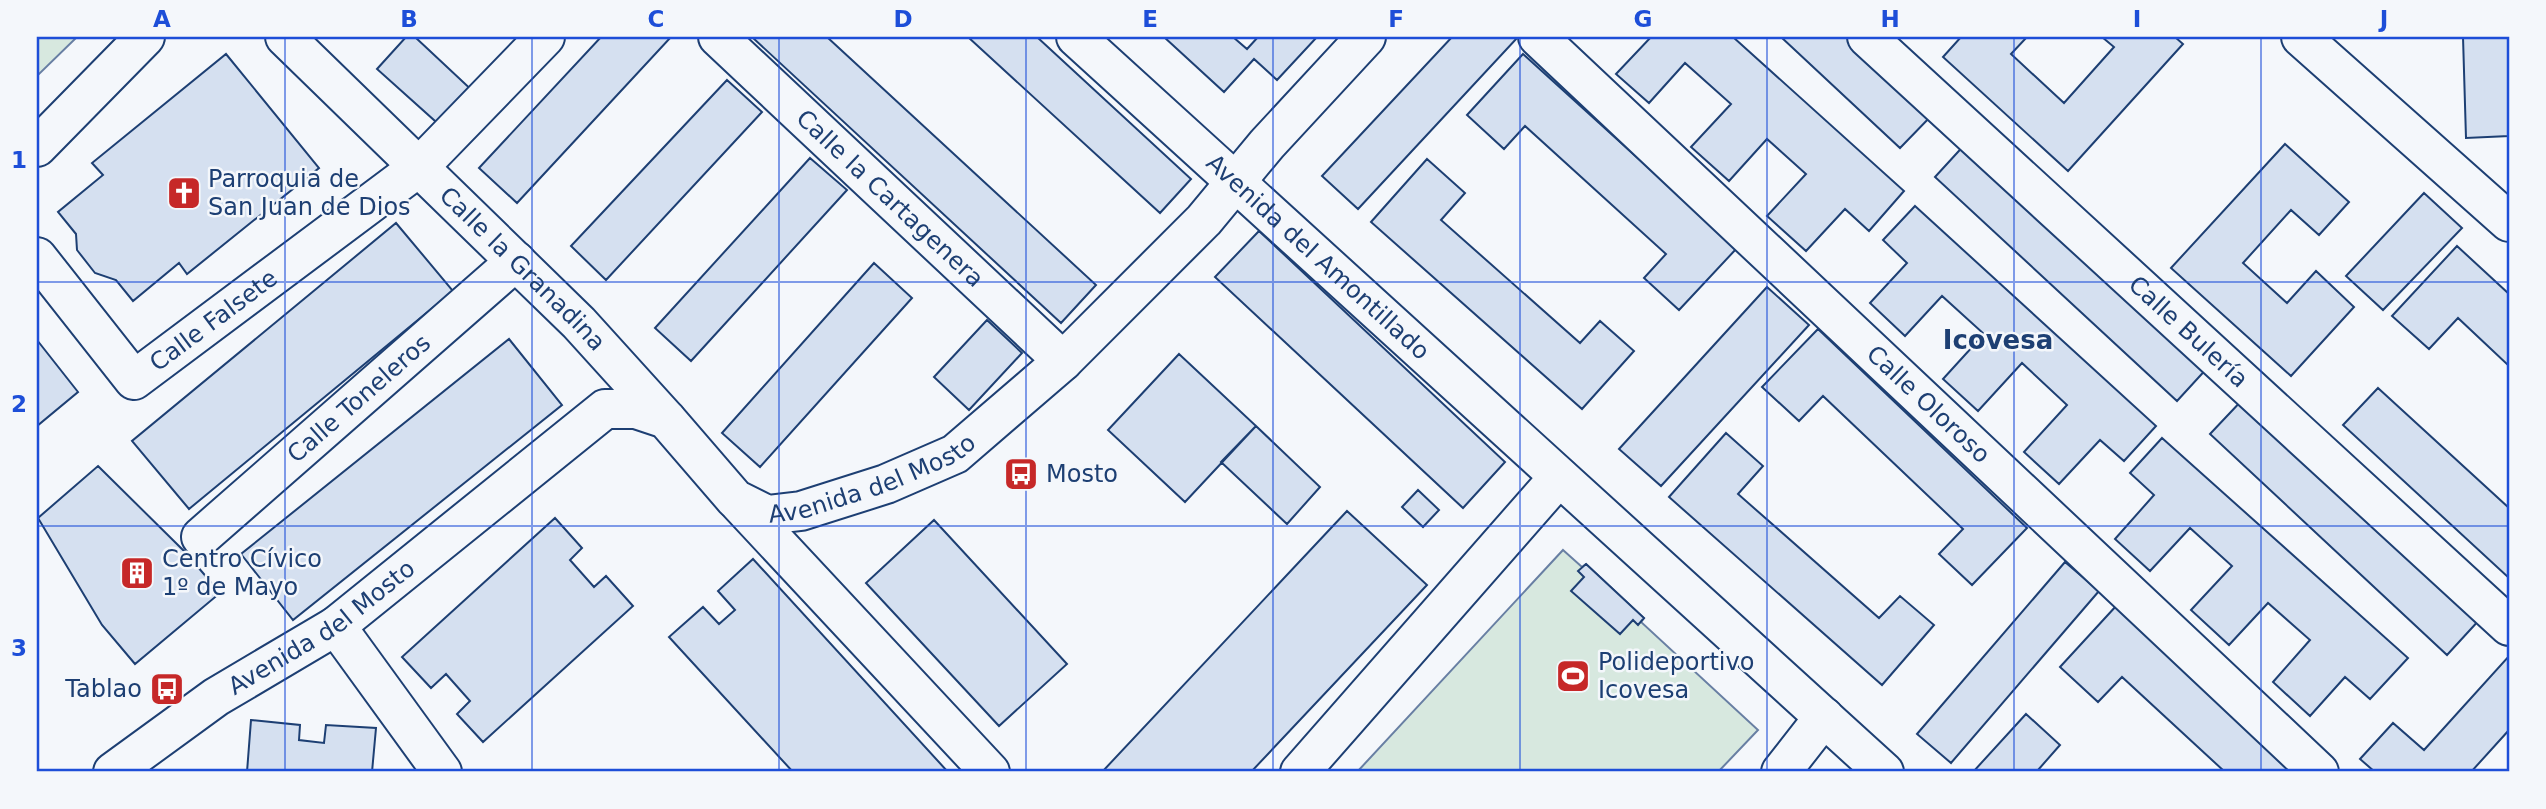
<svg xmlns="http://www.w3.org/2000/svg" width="2546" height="809" viewBox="0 0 2546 809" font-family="'DejaVu Sans',sans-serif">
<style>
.green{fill:#d7e8df;stroke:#687fa3;stroke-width:2}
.building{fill:#d5e0f0;stroke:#1d3f73;stroke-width:2}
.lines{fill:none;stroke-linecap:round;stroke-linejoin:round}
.minor-casing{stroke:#1d3f73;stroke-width:42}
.minor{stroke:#f4f7fb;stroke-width:38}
.grid{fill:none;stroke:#1d4ed8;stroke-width:2;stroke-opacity:0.55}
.labels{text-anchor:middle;stroke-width:5;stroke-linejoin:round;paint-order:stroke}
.poi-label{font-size:24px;fill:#1d3f73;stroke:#f4f7fb;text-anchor:start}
.street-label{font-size:24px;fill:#1d3f73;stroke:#f4f7fb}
.neighbourhood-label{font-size:26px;font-weight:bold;fill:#1d3f73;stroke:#f4f7fb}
.neatline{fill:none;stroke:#1d4ed8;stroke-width:2.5}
.grid-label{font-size:23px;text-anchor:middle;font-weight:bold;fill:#1d4ed8}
</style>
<rect width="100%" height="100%" fill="#f4f7fb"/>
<!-- green -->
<path class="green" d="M37 37H77L37 76Z
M1563 550 1582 567 1586 564 1644 618 1641 622 1758 730 1718 772H1357Z"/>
<!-- building -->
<path class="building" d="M406 37H415L477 95 444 129 377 69Z
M601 37H671L517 203 479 168Z
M752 37H827L1096 285 1061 323Z
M968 37H1037L1191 179 1160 213Z
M1164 37H1233L1247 49 1258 37H1317L1277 80 1254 59 1224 92Z
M1452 37H1518L1358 209 1322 176Z
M1651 37H1733L1904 191 1869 231 1845 209 1806 251 1767 216 1806 174 1767 139 1729 181 1691 147 1731 104 1685 63 1649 103 1616 74Z
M1781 37H1855L1935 112 1900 148Z
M1961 37H2027L2011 54 2064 103 2114 47 2102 37H2175L2183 44 2068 171 1943 57Z
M2463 37H2509V136L2466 138Z
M226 54 319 168 187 274 179 263 133 301 116 280 95 273 77 250 76 234 58 212 103 175 92 163Z
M1523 54 1737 248 1679 310 1644 278 1666 254 1525 126 1504 149 1467 115Z
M727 80 762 112 606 280 571 246Z
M1968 141 2210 365 2177 401 1935 177Z
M2285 144 2349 202 2319 235 2291 210 2243 263 2287 303 2316 271 2354 307 2291 376 2171 268Z
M810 158 847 190 691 361 655 328Z
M1427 159 1465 193 1441 220 1580 343 1600 321 1634 351 1582 409 1371 222Z
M2424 193 2462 228 2383 310 2346 276Z
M1915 206 2156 426 2124 461 2100 440 2059 484 2024 452 2067 405 2022 363 1978 411 1943 379 1984 334 1942 296 1905 336 1870 303 1907 263 1883 240Z
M396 223 453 291 189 509 132 441Z
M1259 231 1505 462 1463 508 1215 277Z
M2457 246 2509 294V366L2458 318 2429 349 2392 316Z
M874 263 912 298 760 467 722 433Z
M1767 287 1809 325 1661 486 1619 449Z
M987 320 1022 353 969 410 934 377Z
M1818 329 2027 528 1972 585 1939 554 1963 529 1823 396 1799 421 1762 387Z
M509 339 562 405 293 620 241 554Z
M37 340 78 392 37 426Z
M1179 354 1256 426 1185 502 1108 430Z
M2378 388 2509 508V578L2343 425Z
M2245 397 2481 618 2447 655 2210 434Z
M1256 426 1320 487 1287 524 1221 462Z
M1726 433 1763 466 1738 494 1879 618 1900 596 1934 625 1882 685 1669 497Z
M2162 438 2408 658 2370 699 2345 677 2310 716 2273 682 2310 640 2268 603 2229 645 2191 610 2232 566 2190 528 2150 571 2115 539 2154 495 2130 473Z
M98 466 186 553 220 593 135 664 102 625 38 518Z
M1418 490 1439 510 1423 527 1402 507Z
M1347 511 1427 585 1251 772H1102Z
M555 518 582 548 570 560 594 587 606 576 633 606 483 742 457 714 470 701 446 674 431 688 402 657Z
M934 520 1067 664 999 726 866 583Z
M753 559 948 772H793L669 637 703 607 719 624 735 610 718 591Z
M2065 562 2099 591 1951 763 1917 734Z
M1586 564 1644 618 1638 625 1633 620 1620 634 1571 591 1584 577 1578 571Z
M2117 605 2299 772H2225L2122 677 2098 702 2060 667Z
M2509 656V730L2471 772H2375L2360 759 2393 723 2424 750Z
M2026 714 2060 745 2038 770 2040 772H1973Z
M251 720 300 725 299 740 324 743 326 725 376 728 372 772H247Z"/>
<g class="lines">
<!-- minor casing -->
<g class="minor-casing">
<g id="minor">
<path id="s1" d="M285 37 579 323 666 419"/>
<path id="s2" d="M718 37 1063 361"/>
<path id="s3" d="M1076 37 1884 772"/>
<path id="s4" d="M1538 37 2319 772"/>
<path id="s5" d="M1867 37 2509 626"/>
<path d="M2301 37 2509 222"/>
<path d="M37 147 145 37"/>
<path id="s6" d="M37 257 134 380 419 167 545 37"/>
<path d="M739 503 990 772"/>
<path id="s7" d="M201 537 516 261"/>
<path d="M336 626 442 772"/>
<path id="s8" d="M113 772 216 697 336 626 605 409H636L666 419 735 499 767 515 801 511 886 484 955 454 1063 361 1204 220 1267 144 1366 37"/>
<path d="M1300 772 1559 477"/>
<path d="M1781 772 1824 717"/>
</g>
</g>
<!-- minor -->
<use href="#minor" class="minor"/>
</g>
<!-- grid -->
<path class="grid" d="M285 37V772M532 37V772M779 37V772M1026 37V772M1273 37V772M1520 37V772M1767 37V772M2014 37V772M2261 37V772M37 282H2509M37 526H2509"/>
<!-- icons -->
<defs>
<g id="church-square" transform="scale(1.75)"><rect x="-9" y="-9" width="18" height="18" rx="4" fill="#c62828" stroke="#f4f7fb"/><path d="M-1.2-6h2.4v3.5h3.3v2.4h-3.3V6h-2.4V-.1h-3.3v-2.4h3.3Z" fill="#fff"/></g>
<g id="bus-square" transform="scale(1.75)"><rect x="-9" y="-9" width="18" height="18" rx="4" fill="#c62828" stroke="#f4f7fb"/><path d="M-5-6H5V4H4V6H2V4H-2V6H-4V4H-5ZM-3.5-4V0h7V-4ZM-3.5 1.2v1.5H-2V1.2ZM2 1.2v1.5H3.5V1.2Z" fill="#fff"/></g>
<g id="building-square" transform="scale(1.75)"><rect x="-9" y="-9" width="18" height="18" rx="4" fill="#c62828" stroke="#f4f7fb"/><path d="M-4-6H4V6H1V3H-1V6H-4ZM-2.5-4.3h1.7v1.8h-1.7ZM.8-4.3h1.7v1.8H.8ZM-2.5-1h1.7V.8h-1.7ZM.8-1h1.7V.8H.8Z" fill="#fff"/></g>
<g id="stadium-square" transform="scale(1.75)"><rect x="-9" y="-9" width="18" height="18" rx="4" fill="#c62828" stroke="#f4f7fb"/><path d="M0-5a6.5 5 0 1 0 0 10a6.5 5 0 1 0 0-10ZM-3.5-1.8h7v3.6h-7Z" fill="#fff"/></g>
</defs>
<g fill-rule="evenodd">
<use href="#church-square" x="184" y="193"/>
<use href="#bus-square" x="1021" y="474"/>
<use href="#building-square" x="137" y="573"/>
<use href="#stadium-square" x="1573" y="676"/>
<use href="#bus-square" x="167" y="689"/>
</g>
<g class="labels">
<!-- poi labels -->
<g class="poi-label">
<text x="208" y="187">Parroquia de<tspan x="208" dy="28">San Juan de Dios</tspan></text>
<text x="1046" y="482">Mosto</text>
<text x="162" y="567">Centro Cívico<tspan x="162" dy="28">1º de Mayo</tspan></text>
<text x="1598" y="670">Polideportivo<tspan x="1598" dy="28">Icovesa</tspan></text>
<text x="142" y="697" text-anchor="end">Tablao</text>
</g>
<!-- street labels -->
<g class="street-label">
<text dy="8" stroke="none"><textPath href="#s2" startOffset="236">Calle la Cartagenera</textPath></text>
<text dy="8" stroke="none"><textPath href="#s3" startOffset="327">Avenida del Amontillado</textPath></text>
<text dy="8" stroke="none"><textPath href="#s1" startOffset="332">Calle la Granadina</textPath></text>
<text dy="8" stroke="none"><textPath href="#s6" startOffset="256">Calle Falsete</textPath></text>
<text dy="8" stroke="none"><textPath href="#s5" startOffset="436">Calle Bulería</textPath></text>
<text dy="8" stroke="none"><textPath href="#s7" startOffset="210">Calle Toneleros</textPath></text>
<text dy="8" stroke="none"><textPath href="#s4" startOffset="536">Calle Oloroso</textPath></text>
<text dy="8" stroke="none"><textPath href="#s8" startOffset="928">Avenida del Mosto</textPath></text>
<text dy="8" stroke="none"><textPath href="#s8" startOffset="254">Avenida del Mosto</textPath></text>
</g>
<!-- neighbourhood labels -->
<g class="neighbourhood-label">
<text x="1998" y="349">Icovesa</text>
</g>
</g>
<!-- border -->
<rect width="2546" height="809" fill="none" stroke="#f4f7fb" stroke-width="77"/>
<rect x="38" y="38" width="2470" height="732" class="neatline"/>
<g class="grid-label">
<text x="162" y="27">A</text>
<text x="409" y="27">B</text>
<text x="656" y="27">C</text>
<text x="903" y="27">D</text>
<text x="1150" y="27">E</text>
<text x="1396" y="27">F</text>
<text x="1643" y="27">G</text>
<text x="1890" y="27">H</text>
<text x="2137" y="27">I</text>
<text x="2384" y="27">J</text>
<text x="19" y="168">1</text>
<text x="19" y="412">2</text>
<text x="19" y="656">3</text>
</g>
</svg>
